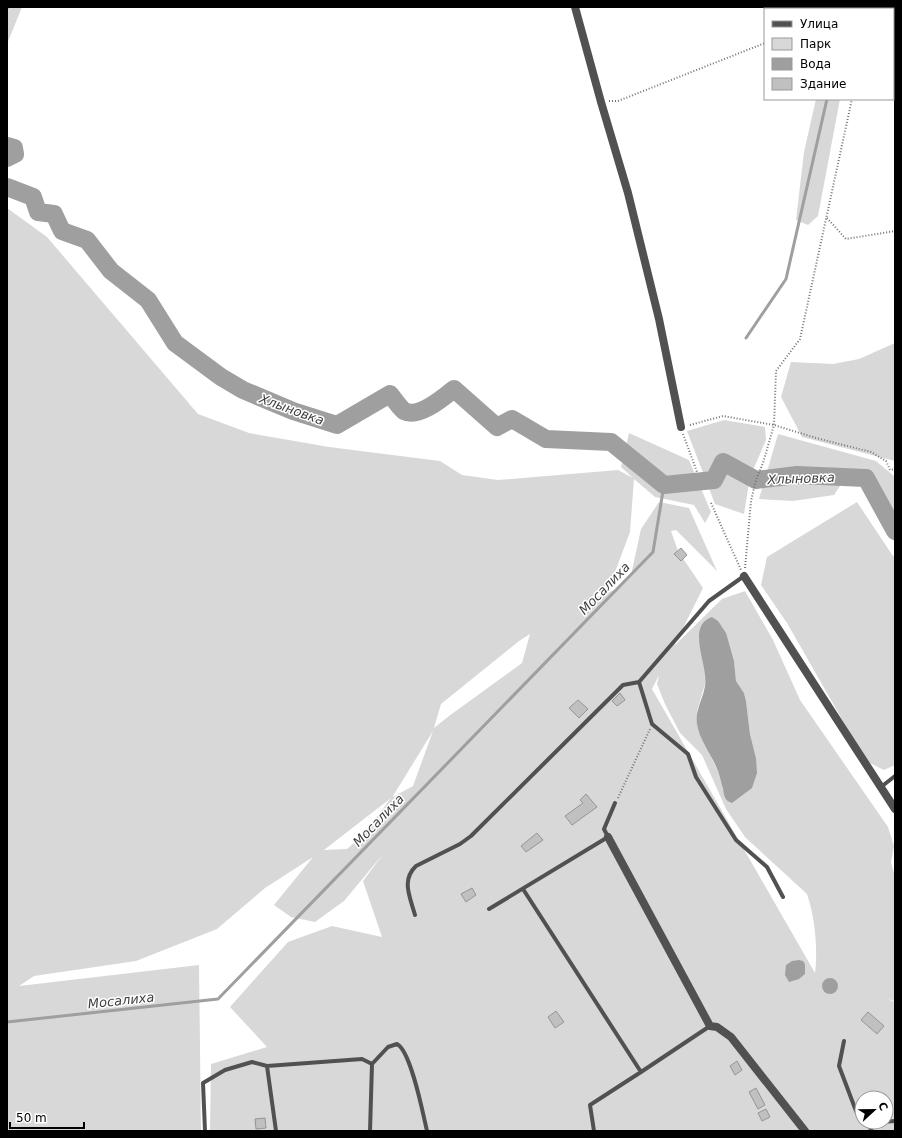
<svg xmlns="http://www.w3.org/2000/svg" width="902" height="1138" viewBox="0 0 902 1138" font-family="'DejaVu Sans',sans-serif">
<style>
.green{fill:#d8d8d8;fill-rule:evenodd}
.water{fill:#9f9f9f}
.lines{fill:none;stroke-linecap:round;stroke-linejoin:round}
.stream{stroke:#9f9f9f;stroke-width:3}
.river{stroke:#9f9f9f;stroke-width:18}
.building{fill:#c0c0c0;stroke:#959595}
.path{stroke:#737373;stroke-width:2;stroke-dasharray:1 2;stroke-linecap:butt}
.service{stroke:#515151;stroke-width:4}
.minor{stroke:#515151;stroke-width:8}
.labels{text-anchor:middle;stroke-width:3;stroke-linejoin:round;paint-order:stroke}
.water-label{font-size:13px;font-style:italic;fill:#404040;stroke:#fff}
</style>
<rect width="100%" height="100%" fill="#fff"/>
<!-- green -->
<path class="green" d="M7 7H22L7 44Z
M816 99H840L818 216 808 225 796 220 804 152Z
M7 208 47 237 198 414 249 433 329 447 440 461 462 475 498 480 618 470 633 478 621 467 629 433 689 460 711 512 705 523 694 505 655 497 634 479 630 532 612 580 587 601 619 588 631 575 641 529 659 502 689 508 717 571 676 530 671 531 678 551 703 588 674 646 722 599 745 591 773 640 800 700 888 827 894 846 891 862 895 877V1001L887 999 895 1002V1131H210L211 1064 267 1047 230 1007 288 942 332 926 382 937 363 881 384 853 344 901 315 922 291 917 274 905 313 857 265 888 217 929 136 961 34 976 19 986 199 965 201 1131H7ZM722 627 734 661 736 681 744 693 746 701 750 734 756 758 725 797 718 771 701 738 697 711ZM530 634 522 663 449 716 434 728 441 704 519 641ZM659 675 657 684 665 704 680 733 702 755 726 809 745 837 807 894C815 917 818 949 815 973L652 689ZM433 731 413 786 393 797V796ZM391 798 364 834 347 849 324 850ZM862 1098H886V1122H862Z
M895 343V461L802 437 781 397 791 362 833 364 859 359Z
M724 420 765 427 766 440 750 477 744 514 715 504 687 431Z
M778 434 876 461 895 477V533L892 535 862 487 842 483 834 495 793 501 759 499Z
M857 502 893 556H895V765L884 770 868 762 855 742 787 623 761 585 767 557Z"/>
<!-- water -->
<path class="water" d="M712 617 718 621 726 633 734 661 736 681 744 693 746 701 750 734 756 758 757 773 752 788 732 803C725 801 724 796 723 789 721 783 720 777 718 771 712 755 700 742 697 724 695 710 703 699 705 686 709 666 685 626 712 617Z
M799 960 803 961 805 964V974L799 979 789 982 785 975 786 965 792 961Z
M822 986a8 8 0 1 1 16 0a8 8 0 1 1-16 0Z"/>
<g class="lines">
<!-- stream -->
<path class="stream" d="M7 8 8 7
M746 338 786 279 827 99
M7 1022 218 999 653 552 664 485"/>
<!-- river -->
<path class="river" d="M7 146 14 148 15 154 7 158
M7 187 33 197 38 212 54 214 62 231 87 240 111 271 148 300 175 343 221 377 243 390 293 411 337 425 390 394C394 399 399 407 404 411 419 419 444 397 454 389L497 427 512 419 546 439 611 442 664 485 714 480 723 462 756 480 797 475 866 478 895 531"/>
</g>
<!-- building -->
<path class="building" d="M681 548 687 555 681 561 674 554Z
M620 693 625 700 617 706 612 701Z
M578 700 588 709 579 718 569 708Z
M586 794 597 807 572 825 565 816 583 803 580 800Z
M537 833 543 840 526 852 521 846Z
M472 888 476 895 466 902 461 894Z
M556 1011 564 1022 555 1028 548 1017Z
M868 1012 884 1026 877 1034 861 1020Z
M737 1061 742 1070 735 1075 730 1066Z
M756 1088 765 1105 758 1109 749 1092Z
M766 1109 770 1117 762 1121 758 1113Z
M265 1118 266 1128 256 1129 255 1119Z"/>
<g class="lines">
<!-- path -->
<path class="path" d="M609 101H618L765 43
M827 218 846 239 895 231
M690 425 723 416 774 425 816 438 871 452 886 461 890 470 895 469
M683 434 697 472
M711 503 741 570
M745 568 751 501 756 480 763 463 774 425 776 371 800 339 852 99
M618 798 650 729"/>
<!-- service -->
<path class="service" d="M744 576 709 601 639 682 652 724 688 754 696 777 736 840 767 867 783 897
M881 787 895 776
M523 889 641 1072 710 1026
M489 909 608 837 604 829 615 803
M415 915C410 897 401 880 416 866L460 844 471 836 623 685 639 682
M844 1041 839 1066 856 1111 862 1118
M205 1131 203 1083 225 1070 252 1062 267 1066
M276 1131 267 1066 362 1059 372 1064
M370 1131 372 1064 388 1047 397 1044C411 1051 423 1114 427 1131
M594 1131 590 1105 641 1072
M872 1131 867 1123 895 1121"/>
<!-- minor -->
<path class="minor" d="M575 7 601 102 628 193 659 319 681 427
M744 576 895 809
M608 837 710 1026 717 1027 731 1037 805 1131"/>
</g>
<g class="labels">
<!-- water labels -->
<g class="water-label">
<text transform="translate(292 409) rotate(20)" y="5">Хлыновка</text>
<text transform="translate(801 478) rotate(-2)" y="5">Хлыновка</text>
<text transform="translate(604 588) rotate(-46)" y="5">Мосалиха</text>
<text transform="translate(378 820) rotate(-46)" y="5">Мосалиха</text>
<text transform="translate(121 1000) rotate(-6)" y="5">Мосалиха</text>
</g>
</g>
<!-- border -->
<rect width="902" height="1138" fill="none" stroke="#000000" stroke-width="16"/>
<!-- legend -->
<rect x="764" y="8" width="130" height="92" fill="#ffffff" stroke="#999999"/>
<rect x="772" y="21" width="20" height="6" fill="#515151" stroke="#999999"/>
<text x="800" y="28" font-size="12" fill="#000000">Улица</text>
<rect x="772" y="38" width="20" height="12" fill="#d8d8d8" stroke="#999999"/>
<text x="800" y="48" font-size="12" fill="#000000">Парк</text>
<rect x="772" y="58" width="20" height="12" fill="#9f9f9f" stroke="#999999"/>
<text x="800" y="68" font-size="12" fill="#000000">Вода</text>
<rect x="772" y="78" width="20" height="12" fill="#c0c0c0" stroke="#999999"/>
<text x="800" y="88" font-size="12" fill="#000000">Здание</text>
<!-- north arrow -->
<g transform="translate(874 1110) rotate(68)"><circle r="19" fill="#ffffff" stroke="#999999"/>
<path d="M0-3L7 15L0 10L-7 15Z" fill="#000000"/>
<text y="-6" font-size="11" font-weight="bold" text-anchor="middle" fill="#000000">С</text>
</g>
<!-- scale -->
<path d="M10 1122v6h74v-6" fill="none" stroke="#000000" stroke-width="2"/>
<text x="16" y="1122" font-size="12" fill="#000000" stroke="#ffffff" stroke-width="3" paint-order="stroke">50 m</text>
</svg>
